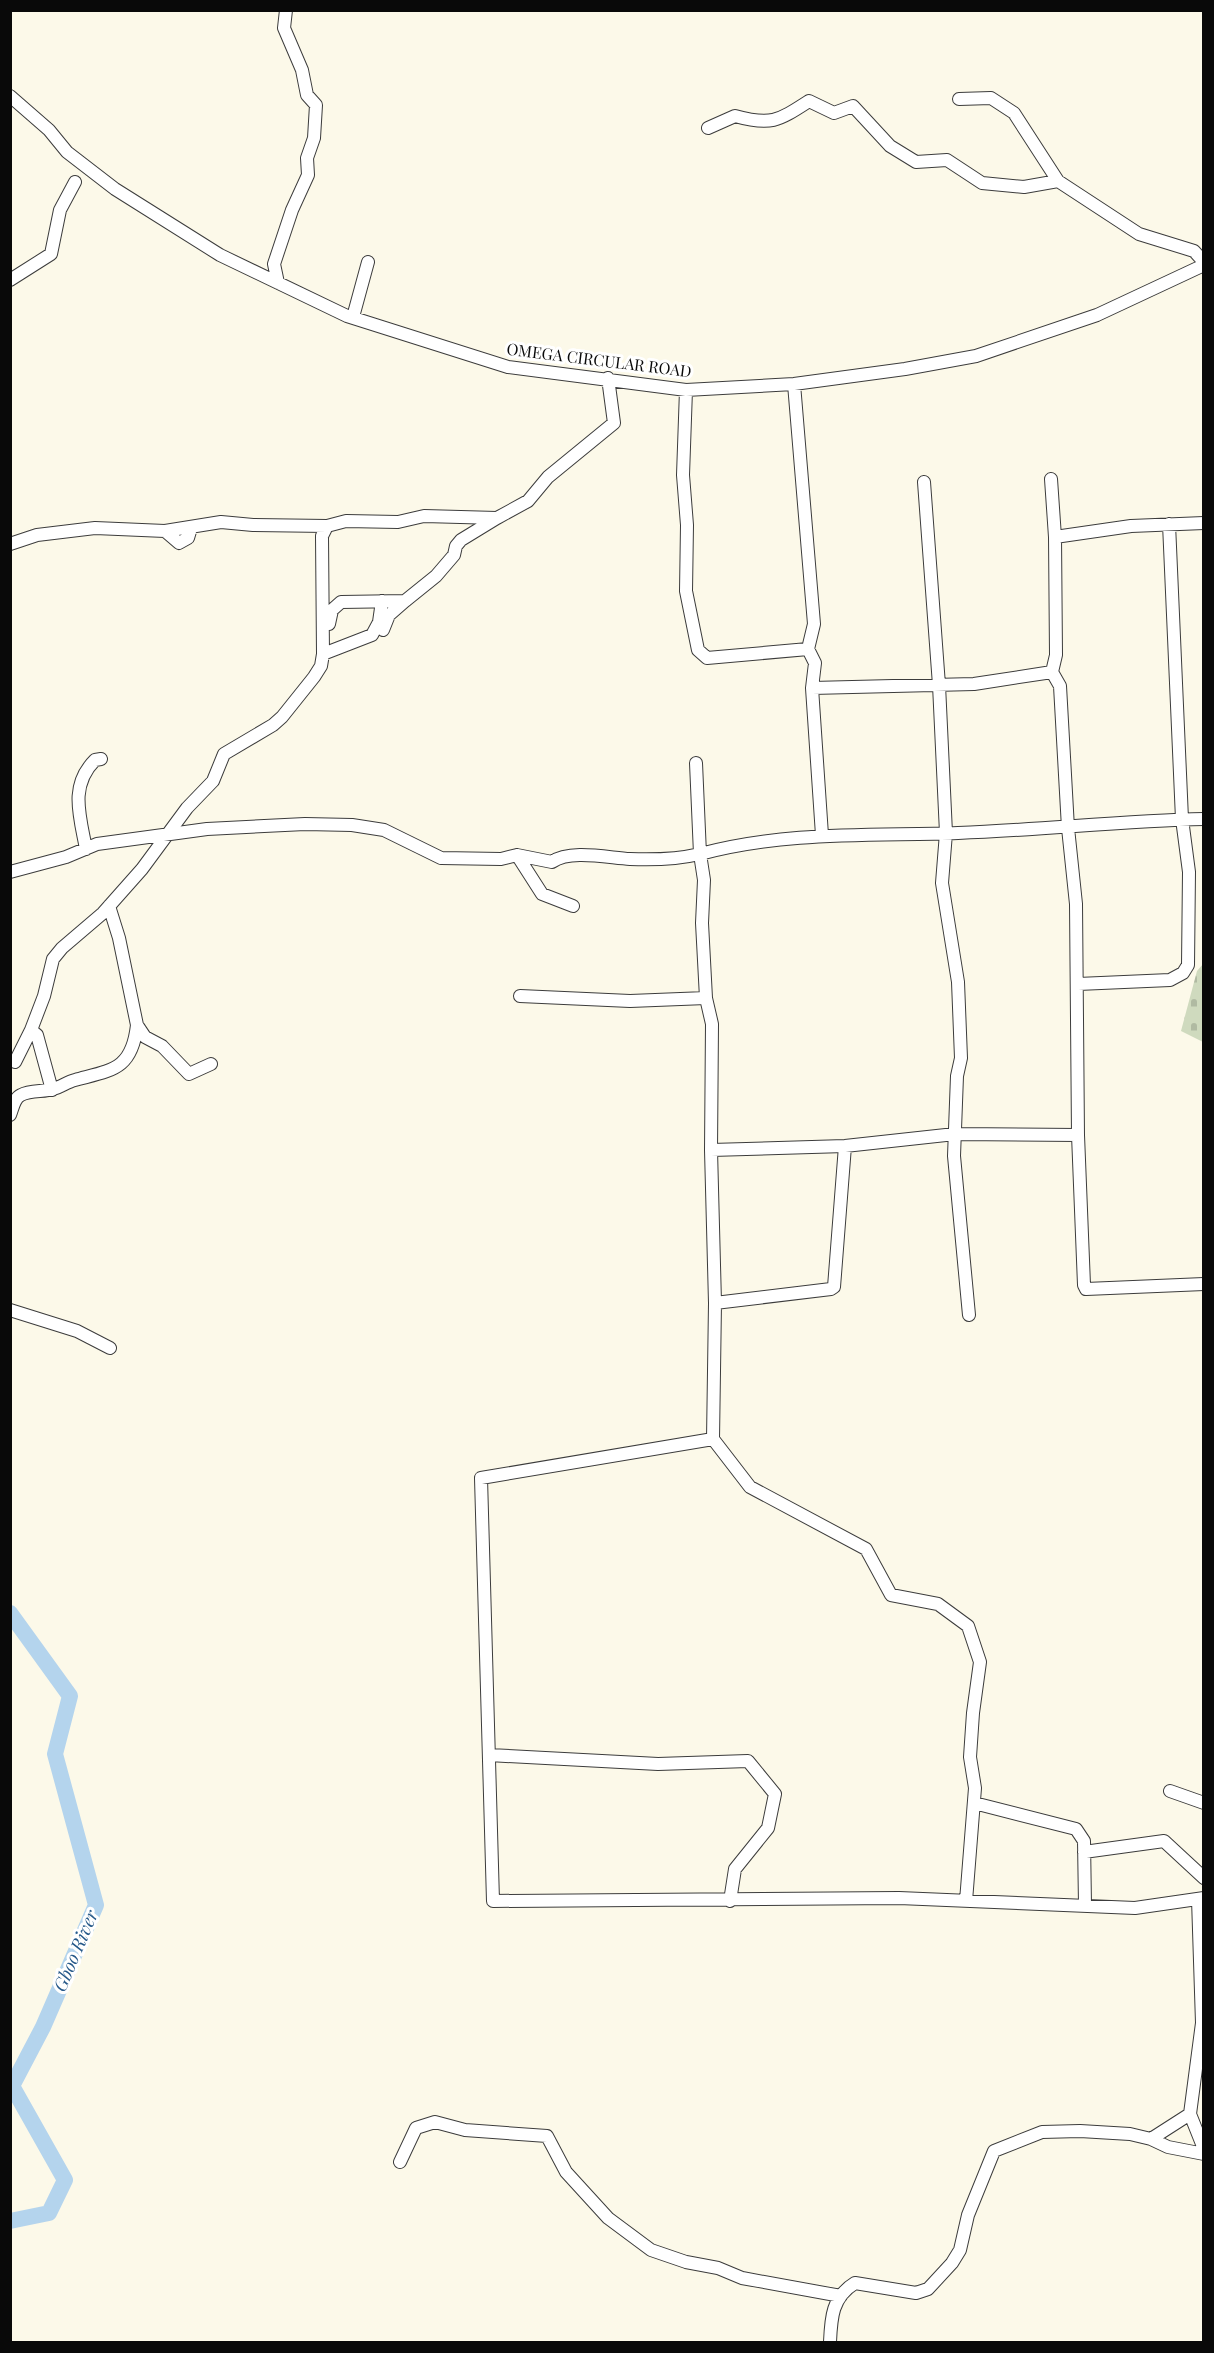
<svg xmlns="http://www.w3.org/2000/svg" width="1214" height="2353" viewBox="0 0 1214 2353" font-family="'Playfair Display',serif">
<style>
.cemetery{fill:url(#cemetery-stones)}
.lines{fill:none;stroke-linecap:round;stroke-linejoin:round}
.river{stroke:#b4d4ed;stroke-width:16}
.minor-casing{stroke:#3c3c3c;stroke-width:14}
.minor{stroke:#fff;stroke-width:12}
.labels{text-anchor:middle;stroke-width:6;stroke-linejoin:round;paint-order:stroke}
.street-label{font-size:16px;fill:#090909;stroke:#fff}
.water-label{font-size:18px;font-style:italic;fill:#255889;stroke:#fff}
</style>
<defs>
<pattern id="cemetery-stones" width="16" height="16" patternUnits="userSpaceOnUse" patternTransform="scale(1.5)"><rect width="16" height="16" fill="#cfdabe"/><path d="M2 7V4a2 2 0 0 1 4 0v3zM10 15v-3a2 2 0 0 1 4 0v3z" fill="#b0baa2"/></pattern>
</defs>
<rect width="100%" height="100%" fill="#fcf9e9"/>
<!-- cemetery -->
<path class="cemetery" d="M1203 964V1042L1181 1031 1197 971Z"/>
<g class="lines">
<!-- river -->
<path class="river" d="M10 1613 70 1696 55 1754 96 1905 43 2027 12 2086 65 2180 49 2213 10 2221"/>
<!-- minor casing -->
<g class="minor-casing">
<path id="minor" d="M10 96 49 130 67 152 115 189 220 255 347 316 508 367 686 390 794 384 905 369 976 356 1097 315 1204 265
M959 99 991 98 1014 113 1058 181 1139 234 1194 251 1204 262
M708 128 735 116C771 126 778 121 809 101L834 113 853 106 890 146 916 162 947 160 982 183 1024 187 1058 181
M10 280 51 254 60 210 75 182
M278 283 274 264 292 210 308 175 307 158 314 138 316 105 307 95 302 70 284 28 286 10
M353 317 368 262
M794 384 814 624 808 649
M686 390 683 475 687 525 686 591 698 650 707 658 808 649 815 663 812 688 974 684 1052 672 1056 655 1055 537 1131 526 1204 523
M1051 479 1055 537
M924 482 939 685 946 833 942 883 958 982 961 1058 957 1076 954 1156 969 1315
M165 531 179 543 188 538 191 528
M10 544 37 535 95 528 165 531 221 522 253 525 327 526
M329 624 332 610 341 602 405 601 436 576 454 555 456 546 461 540 497 518
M383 630 389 615 405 601
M323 654 372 635 379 622 382 601
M1052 672 1060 686 1068 828 1076 904 1078 1135 1084 1285 1086 1289 1204 1284
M812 688 822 835
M86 849C80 816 69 786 95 760L101 759
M517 855 542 894 573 906
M10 872 66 857 97 844 207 829 305 824 352 825 384 830 441 858 501 859 517 855 552 862C570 849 609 858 630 859 653 860 678 859 700 854L696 763
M109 906 119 938 137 1025 145 1037 162 1046 189 1074 211 1064
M1078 984 1170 980 1183 973 1188 965 1189 872 1182 819 1169 524
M520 996 630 1001 706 998 712 1024 711 1150 715 1303
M706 998 702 923 704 880 700 854C785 831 871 836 958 833 1040 830 1122 821 1204 819
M15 1062 31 1030
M52 1090 37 1035 31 1030 44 996 53 959 62 948 103 913 142 869 187 808 213 781 224 754 273 725 282 717 314 677 321 666 323 654 322 536 327 526 346 521 398 522 424 516 497 518 528 501 548 477 614 423 608 378
M10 1115C13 1108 14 1098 21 1095 30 1090 44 1092 53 1089 61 1087 67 1082 75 1080 112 1070 132 1070 137 1025
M845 1146 834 1287 831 1289 715 1303 713 1439 481 1478 493 1901 899 1898 1135 1908 1204 1898
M711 1150 845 1146 955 1134 1078 1135
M10 1310 77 1331 110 1348
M713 1439 750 1487 866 1549 891 1595 938 1604 968 1626 980 1662 973 1713 970 1757 975 1788 966 1901
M489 1755 658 1764 748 1761 775 1794 768 1828 735 1869 730 1901
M1170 1791 1204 1803
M974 1803 1076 1829 1084 1841 1085 1905
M1084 1852 1164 1841 1204 1878
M1198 1899 1202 2023 1190 2114 1204 2149
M1151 2139 1190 2114
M400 2162 416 2128 435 2122 465 2130 547 2136 566 2172 608 2218 651 2250 686 2262 718 2268 742 2278 841 2296
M830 2342C831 2318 832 2297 855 2283L916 2293 928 2289 952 2263 960 2250 968 2215 994 2151 1042 2132 1080 2131 1130 2134 1151 2139 1168 2147 1204 2154"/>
</g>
<!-- minor -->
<use href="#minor" class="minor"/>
</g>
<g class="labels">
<!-- street labels -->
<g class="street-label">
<text transform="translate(599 360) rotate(7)" y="6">OMEGA CIRCULAR ROAD</text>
</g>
<!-- water labels -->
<g class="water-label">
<text transform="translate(76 1951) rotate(-67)" y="6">Gboo River</text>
</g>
</g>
<!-- border -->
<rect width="1214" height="2353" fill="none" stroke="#090909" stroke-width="24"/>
</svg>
